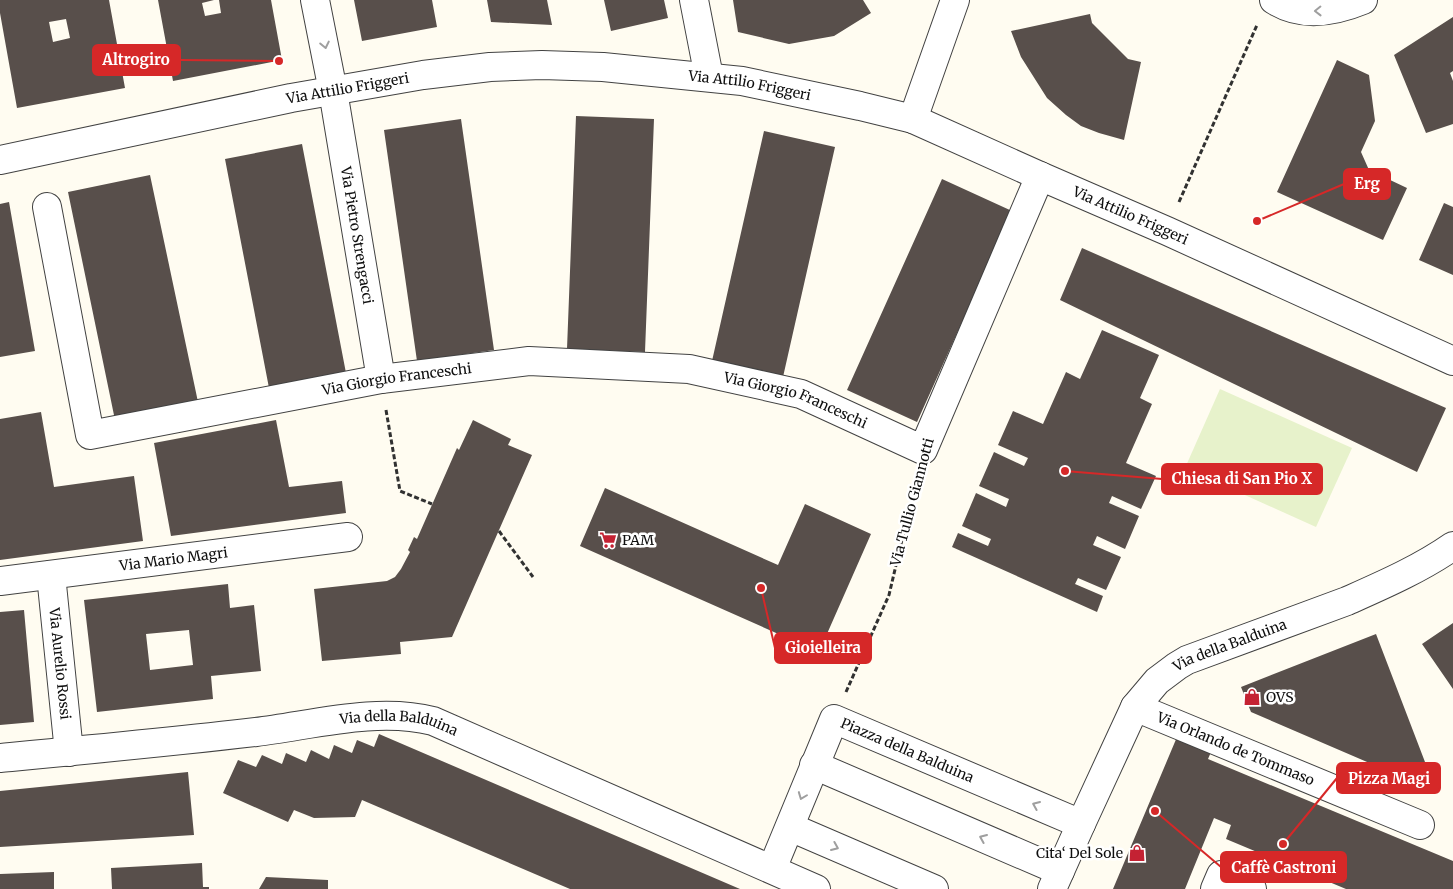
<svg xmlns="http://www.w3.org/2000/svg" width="1453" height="889" viewBox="0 0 1453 889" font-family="Merriweather,serif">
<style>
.pitch{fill:#e7f2cb}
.building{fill:#584f4b;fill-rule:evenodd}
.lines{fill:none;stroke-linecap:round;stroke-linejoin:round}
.minor-casing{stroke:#424242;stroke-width:30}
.path{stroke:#313131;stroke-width:3;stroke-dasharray:5 2.5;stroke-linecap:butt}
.minor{stroke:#fff;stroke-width:28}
.oneway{stroke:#9f9f9f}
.labels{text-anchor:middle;stroke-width:5;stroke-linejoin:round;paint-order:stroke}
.street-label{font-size:14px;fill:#0f0f0f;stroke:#fff}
.poi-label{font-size:14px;fill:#0f0f0f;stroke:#fff;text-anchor:start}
.leader{fill:none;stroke:#d62828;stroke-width:2}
.callout-dot{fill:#d62828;stroke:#fff;stroke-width:2}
.callout{fill:#d62828;stroke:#d62828;stroke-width:2}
.callout-label{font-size:15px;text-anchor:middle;font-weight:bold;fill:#fff}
</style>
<rect width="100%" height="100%" fill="#fffcf1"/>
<!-- pitch -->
<path class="pitch" d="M1220 389 1352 448 1316 527 1185 468Z"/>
<!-- building -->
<path class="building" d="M0 0H109L125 88 17 108 0 13ZM66 19 70 38 53 42 49 22Z
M158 0H214L202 3 205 16 221 13 219 0H271L282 60 173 81Z
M354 0H432L437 27 362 41Z
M487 0H547L552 25 491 22Z
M604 0H664L668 18 611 31Z
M733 0H863L871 13 834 36 789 44 738 32Z
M1090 14 1092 23 1128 59 1141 62 1124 140 1099 133 1081 126 1066 115 1047 98 1021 57 1011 31Z
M1453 17V71L1450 73 1453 81V124L1426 133 1394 55Z
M1337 60 1369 75 1375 121 1361 152 1369 170 1407 188 1383 240 1277 192Z
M576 116 654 119 645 352 567 349Z
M461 119 494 350 417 361 384 130Z
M764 131 835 147 783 377 712 361Z
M302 144 346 373 269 388 225 159Z
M150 175 198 402 115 420 68 192Z
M942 179 1012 211 917 422 847 390Z
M9 202 35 351 0 357V204Z
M1444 203 1453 207V275L1419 260Z
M1082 248 1446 408 1417 472 1060 300Z
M1102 330 1159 355 1140 398 1152 404 1126 463 1156 476 1141 509 1112 496 1109 503 1139 516 1125 549 1097 536 1093 545 1121 557 1106 590 1078 578 1075 584 1103 596 1097 612 952 547 958 533 988 546 991 539 962 526 976 493 1006 507 1009 499 979 486 994 452 1024 466 1028 458 998 445 1013 411 1043 424 1066 372 1080 379Z
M41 412 54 487 134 476 143 541 0 560V419Z
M276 420 289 487 342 481 346 513 171 536 154 443Z
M473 420 511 439 508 445 532 455 452 637 400 642 401 654 322 661 314 589 387 581 395 577 401 569 410 552 408 550 414 537 417 539 457 448 459 450Z
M605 488 778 565 805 504 871 534 819 652 580 546Z
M228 584 230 608 254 605 261 671 211 676 213 699 97 712 84 600ZM189 630 193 665 150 670 146 634Z
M24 610 34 722 0 725V612Z
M1453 623V689L1422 644Z
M1376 634 1425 762 1395 774 1251 712 1241 687Z
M379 734 740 889H570L362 800 355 817 314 818 294 810 288 822 223 793 238 760 256 767 262 755 282 764 286 753 306 762 311 750 329 759 334 745 352 753 357 740 374 747Z
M1177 737 1211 752 1208 759 1453 861V889H1346L1226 839 1231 825 1214 818 1185 889H1113Z
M188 772 194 835 0 847V791Z
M202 863 203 887H209V889H112L111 868Z
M54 872V889H0V874Z
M266 877 328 880V889H259Z"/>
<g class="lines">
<!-- minor casing -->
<g class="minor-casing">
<g id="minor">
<path id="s1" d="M315 0 333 91 381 379"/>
<path d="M694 0 709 77"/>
<path d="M1274 0C1302 18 1334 12 1363 0"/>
<path d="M913 119 955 0"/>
<path id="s2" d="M0 160 291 98 423 75 490 67 542 65 603 67 742 81 860 106 913 119 1040 176 1167 231 1453 361"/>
<path id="s3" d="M47 207 90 435 381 379 529 361 689 369 801 394 923 450 1040 176"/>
<path id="s4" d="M51 575 69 752"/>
<path id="s5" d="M0 581 348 537"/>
<path id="s6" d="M1135 707 1420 825"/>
<path id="s7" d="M0 758C85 750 171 742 256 732 313 725 377 707 433 721L816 889"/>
<path d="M814 765 1060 871"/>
<path d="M790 827 934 889"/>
<path id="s8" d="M772 869 834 719 1081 824"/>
<path id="s9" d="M1052 889 1081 824 1135 707 1157 681 1177 666 1187 660 1347 601C1383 585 1420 569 1453 546"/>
<path d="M1215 889 1221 875 1252 889"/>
</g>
</g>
<!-- path -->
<path class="path" d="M1179 202 1257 25
M386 410 400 491 432 504
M499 531 533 577
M846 692 889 595 916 480"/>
<!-- minor -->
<use href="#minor" class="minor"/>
</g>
<!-- one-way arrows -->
<defs><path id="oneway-chevron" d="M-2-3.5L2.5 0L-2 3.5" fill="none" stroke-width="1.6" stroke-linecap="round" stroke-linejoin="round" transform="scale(1.25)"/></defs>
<g class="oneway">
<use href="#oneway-chevron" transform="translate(1318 11) rotate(179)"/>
<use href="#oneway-chevron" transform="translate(325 45) rotate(78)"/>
<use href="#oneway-chevron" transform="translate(802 796) rotate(111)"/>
<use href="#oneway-chevron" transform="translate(1036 805) rotate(-157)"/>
<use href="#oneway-chevron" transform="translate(983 838) rotate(-157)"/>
<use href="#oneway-chevron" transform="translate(835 847) rotate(23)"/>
</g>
<!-- icons -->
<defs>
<g id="supermarket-bare" transform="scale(1.35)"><path d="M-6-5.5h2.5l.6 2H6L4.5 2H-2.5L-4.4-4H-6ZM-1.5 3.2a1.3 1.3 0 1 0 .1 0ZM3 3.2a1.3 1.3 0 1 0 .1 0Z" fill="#c42233" stroke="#fff" stroke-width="2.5" paint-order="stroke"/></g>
<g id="shop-bare" transform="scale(1.35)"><path d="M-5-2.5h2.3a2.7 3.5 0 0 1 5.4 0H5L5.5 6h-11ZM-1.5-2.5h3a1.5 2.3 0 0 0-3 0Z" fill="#c42233" stroke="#fff" stroke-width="2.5" paint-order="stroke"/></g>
</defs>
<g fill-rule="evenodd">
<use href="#supermarket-bare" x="608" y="540"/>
<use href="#shop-bare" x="1252" y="697"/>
<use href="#shop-bare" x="1137" y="853"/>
</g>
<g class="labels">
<!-- street labels -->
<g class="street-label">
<text dy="5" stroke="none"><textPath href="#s2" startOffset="760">Via Attilio Friggeri</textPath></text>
<text dy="5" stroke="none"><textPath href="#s2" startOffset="355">Via Attilio Friggeri</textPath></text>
<text dy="5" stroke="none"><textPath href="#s2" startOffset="1165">Via Attilio Friggeri</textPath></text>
<text dy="5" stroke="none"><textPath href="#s1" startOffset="239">Via Pietro Strengacci</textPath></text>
<text dy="5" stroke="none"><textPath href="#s3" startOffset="544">Via Giorgio Franceschi</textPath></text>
<text dy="5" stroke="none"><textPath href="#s3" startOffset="949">Via Giorgio Franceschi</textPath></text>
<text transform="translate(912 502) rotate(-75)" y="5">Via Tullio Giannotti</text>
<text dy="5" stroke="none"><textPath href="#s5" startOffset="175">Via Mario Magri</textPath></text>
<text dy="5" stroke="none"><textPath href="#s9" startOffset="316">Via della Balduina</textPath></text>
<text dy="5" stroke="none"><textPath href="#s4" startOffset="89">Via Aurelio Rossi</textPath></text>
<text dy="5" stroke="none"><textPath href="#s7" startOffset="402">Via della Balduina</textPath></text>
<text dy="5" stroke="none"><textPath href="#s6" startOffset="109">Via Orlando de Tommaso</textPath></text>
<text dy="5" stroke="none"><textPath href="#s8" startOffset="242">Piazza della Balduina</textPath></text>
</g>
<!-- poi labels -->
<g class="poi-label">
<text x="622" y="545">PAM</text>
<text x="1266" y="702">OVS</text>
<text x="1123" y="858" text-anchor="end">Cita‘ Del Sole</text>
</g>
</g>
<!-- callouts -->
<path class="leader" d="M279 61L180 60M1257 221L1344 184M1065 471L1162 479M761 588L775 648M1283 844L1337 778M1155 811L1221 867"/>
<g class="callout-dot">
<circle cx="279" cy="61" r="5"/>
<circle cx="1257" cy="221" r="5"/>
<circle cx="1065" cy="471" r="5"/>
<circle cx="761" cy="588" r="5"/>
<circle cx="1283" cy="844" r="5"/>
<circle cx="1155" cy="811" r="5"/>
</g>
<g class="callout">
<rect x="93" y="45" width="87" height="30" rx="5"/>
<rect x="1344" y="169" width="46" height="30" rx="5"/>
<rect x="1162" y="464" width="160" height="30" rx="5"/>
<rect x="775" y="633" width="96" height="30" rx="5"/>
<rect x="1337" y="763" width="103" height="30" rx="5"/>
<rect x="1221" y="852" width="125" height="30" rx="5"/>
</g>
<g class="callout-label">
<text x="136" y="65">Altrogiro</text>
<text x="1367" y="189">Erg</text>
<text x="1242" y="484">Chiesa di San Pio X</text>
<text x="823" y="653">Gioielleira</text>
<text x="1389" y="784">Pizza Magi</text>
<text x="1284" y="873">Caffè Castroni</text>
</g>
</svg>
